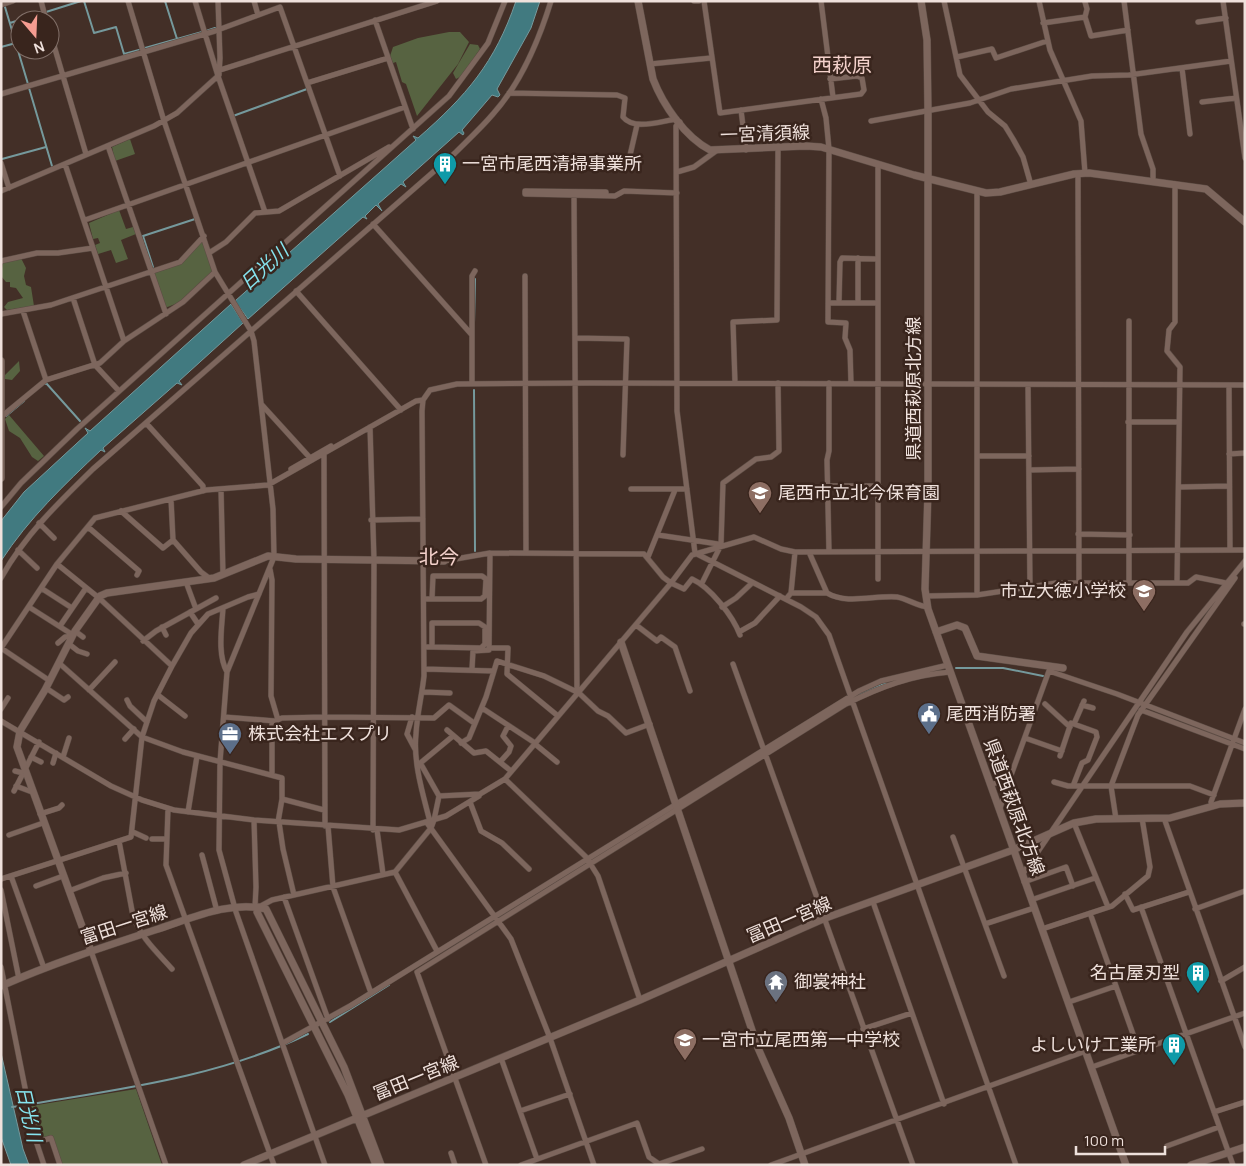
<svg xmlns="http://www.w3.org/2000/svg" width="1246" height="1166" viewBox="0 0 1246 1166" font-family="Manrope,'Noto Sans JP',sans-serif">
<style>
.green{fill:#576341}
.water{fill:#417a80;stroke:#75999c}
.lines{fill:none;stroke-linecap:round;stroke-linejoin:round}
.stream{stroke:#75999c;stroke-width:2}
.street-casing{stroke:#5c4c44;stroke-width:6}
.secondary-casing{stroke:#5c4c44;stroke-width:8}
.street{stroke:#7d665d;stroke-width:5}
.secondary{stroke:#7d665d;stroke-width:7}
.labels{text-anchor:middle;stroke-width:5;stroke-linejoin:round;paint-order:stroke}
.street-label{font-size:18px;fill:#efe1dc;stroke:#39251d}
.poi-label{font-size:18px;fill:#efe1dc;stroke:#39251d;text-anchor:start}
.water-label{font-size:19px;font-style:italic;fill:#86e4ef;stroke:#39251d}
.quarter-label{font-size:20px;fill:#f3d1cb;stroke:#39251d}
</style>
<rect width="100%" height="100%" fill="#432f27"/>
<!-- green -->
<path class="green" d="M449 32H460L469 42 458 64 417 116 406 84 402 82 396 62 393 63 390 56 393 47 418 38Z
M470 44 478 45 480 49 462 76 456 79 453 73Z
M130 139 135 154 115 161 112 147Z
M119 210 126 229 133 227 136 234 121 240 128 259 116 263 111 250 98 254 95 245 100 243 98 238 93 239 89 223Z
M203 239 214 272 183 301 165 308 152 272 181 262Z
M21 258 26 268 24 276 26 285 31 287 34 306 7 310 4 307 8 302 23 298 16 288 10 287V282H6L1 276 3 262Z
M19 361 20 371 12 380 5 379V375Z
M9 415 44 456 38 461 32 457 20 438 9 431 5 419Z
M136 1089 162 1165H63L52 1137 39 1140 31 1106Z"/>
<!-- water -->
<path class="water" d="M516 1H540L531 28 497 89 500 95 498 97 492 95 462 130 464 133 463 135 459 132 403 182 406 187 401 184 378 204 382 211 376 205 365 216 367 219 363 217 248 319 235 301 416 140 413 136 418 138C466 96 495 63 516 1Z
M231 304 243 323 179 381 182 385 177 383 103 448 105 452 101 450C64 485 29 518 1 561V521L24 492 88 433 85 428 90 431Z
M1 1053 23 1149 29 1165H11L1 1137Z"/>
<g class="lines">
<!-- stream -->
<path class="stream" d="M84 1 94 33 116 27 124 54 139 50
M165 1 177 39
M5 7 28 84
M46 12 81 1
M10 23 41 13
M206 31 215 28
M1 47 16 43
M145 48 202 32
M29 88 52 166
M233 116 307 89
M2 159 46 147
M153 267 143 236 195 219
M474 323 475 279
M45 384 46 383 80 421
M474 390 475 551
M6 416 24 401
M956 668H1003L1043 676
M932 671 940 670
M854 697 891 681
M330 1022 389 985
M32 1104C127 1088 221 1076 308 1034
M12 1107 20 1106"/>
<!-- street casing -->
<g class="street-casing">
<path id="street" d="M41 1 46 20
M128 1 164 121 215 272 251 331 254 341 273 509 274 557 227 672 220 762 219 850 236 912 325 1165
M195 1 218 76 265 212
M254 1 258 15
M694 1H699
M704 1 720 113 861 94 864 90 862 78 857 76 830 79
M821 1 833 97
M944 1 960 75 988 112 1005 126 1013 139 1023 157 1031 185
M1039 1 1050 50 1081 121 1085 173
M1124 1 1141 134 1153 169V181
M1223 1 1245 158
M1 5 13 1
M1085 17 1091 36 1128 30
M375 20 413 129
M1198 22 1226 18
M1043 23 1085 17 1087 9 1085 2
M50 32 86 154
M957 57 992 49 996 58 1047 41
M650 64 711 58
M1182 68 1190 134
M220 70 437 1
M307 83 388 58
M509 93 617 95 625 98 623 117C634 131 661 121 677 119
M1 94 215 31 280 7 340 176
M821 99 826 118 829 149 828 322 846 323 845 338 850 350 851 383
M1202 102 1236 98
M741 110 746 150
M871 121 970 103 1011 89 1092 76 1129 75 1231 61
M680 122 676 126 677 411 695 553 801 607 816 617 829 635 1016 1165
M108 146 166 314
M1 163 9 188
M65 164 124 341
M628 164 637 125
M677 172 694 167 716 151
M1078 174 1079 583
M1175 184V322L1169 330 1167 351 1180 367 1177 583
M1 191 154 126 177 113 219 75 220 58 218 1
M977 191V595
M574 192 577 692
M606 196V192L525 191V194L615 196 624 191 677 193
M85 220 405 107
M373 224 472 335V384
M209 253 226 242 255 213 279 211 389 147
M1 261 37 253H58L93 248
M525 276 526 553
M296 291 401 410
M73 298 95 365 119 391
M839 302 840 262 842 258 877 259
M858 302V258
M828 303H877
M23 311 46 380
M1 314 51 305 180 262 204 236
M472 335V276L475 271
M575 338 627 339 623 455
M735 383 733 322 777 320 778 148
M1028 385 1030 587
M1229 385 1230 550
M262 405 312 460
M1 417 46 380 100 363 124 341 183 302 215 272
M1128 422H1179
M146 423 203 486V491
M370 427 374 560 373 830
M324 454 325 826
M1229 454 1245 453
M977 456H1029
M291 469 331 446
M1029 470 1079 469
M828 486H879
M1180 487 1229 486
M221 489 223 575
M631 489H687
M171 499 173 540 201 572 209 578
M1 507 21 483 77 429 449 96 488 43 505 1
M121 511 163 548 173 540
M371 520 423 519
M39 523 54 538
M88 527 139 571 137 575
M1078 534 1130 535
M658 535 718 544
M18 550 37 568
M809 552 827 593C847 605 875 595 897 597 908 599 917 606 928 607
M829 552 827 460 829 451V383
M648 557 675 490
M444 561 490 553 644 554 663 577 671 583 684 589 692 579C710 587 733 616 740 635
M57 564 99 598 172 666
M270 569 272 580 271 696 278 720
M1 578C25 535 58 503 93 469L455 153C468 140 481 128 493 114 521 83 539 40 551 1
M878 579V165
M186 582 196 609
M702 583 721 545 723 483 756 459 771 457 779 451 778 383
M1129 583V321
M41 588 72 608
M791 593H827
M926 596 977 595 1056 583H1188L1196 577 1226 583
M424 599H481L485 596 486 579 482 576H433L432 599
M786 599 791 593 795 552
M29 607 73 635
M722 607 736 598 752 583
M223 608C222 627 217 654 227 672
M190 612 198 624
M1244 624H1245
M636 625 657 641 661 637 675 647 690 691
M60 626 86 588
M162 627 166 635
M75 631 83 637
M739 632 755 623 780 596
M143 641 156 631 216 598
M58 643 65 637 72 636
M69 644 78 651 87 654
M424 647H432L481 648 485 644V627L479 623H432V647
M489 648H508L507 674 558 716
M59 663 142 737 183 752 282 778V799L278 822
M733 664 913 1165
M424 669 494 671
M472 669 473 651 489 650 490 553
M1049 671 1117 694 1245 743
M50 681 1 648 57 564 95 518 206 490 268 485 416 401 423 400
M46 688 64 700 68 697
M89 690 115 662
M423 692 450 693
M158 695 185 716
M127 700 130 706 147 722
M1045 704 1070 727
M1082 705 1093 708
M482 708 535 743
M1 709 8 698
M1141 710 1245 749
M224 717 275 721 282 718 324 717 434 718 449 705 474 723
M412 717 407 734 415 749
M1 721 111 786 142 800 174 810 254 820 399 830 446 816 479 796
M272 721V775
M1074 724 1084 701
M447 730 474 753 486 751 511 771
M1025 738 1062 751
M125 739 134 729
M461 743 469 738 486 697 497 661 544 676 579 693 598 711 608 716 626 733 650 724
M535 744 557 762
M1060 756 1071 723 1096 732 1097 737 1088 760 1082 763 1073 786
M31 757 41 762
M63 757 69 738
M500 762 509 752 511 746 503 736 508 726
M53 763 56 753
M15 771 23 773
M505 779 586 857 598 876 640 1000
M1054 782 1068 786H1190L1214 795
M990 785 1010 778 1050 668
M16 786 32 792
M14 791 39 742
M439 796 480 794 505 779 671 583 692 555 754 537 781 549 795 552 1245 550
M282 799 324 810
M470 802 481 831 502 843 529 869
M1212 806 1211 802 1245 709
M1000 808 1010 778
M168 809 166 865 274 1165
M188 812 197 756
M40 814 59 808 62 805
M1164 818 1245 1047
M1116 819 1111 786 1138 715 1235 578
M254 820 256 887 255 907
M279 822 283 849 294 895
M430 822C423 794 413 763 416 734 417 714 422 695 424 676L422 411 423 400 430 390 457 384 590 383 1245 385
M427 823 511 939 550 1038 594 1165
M1074 823 1108 907
M328 826 333 887 371 993
M377 830 383 874
M133 832 146 838
M9 835 43 823
M953 837 1004 976
M152 839H166
M119 841 133 916C141 938 157 952 172 969
M202 855 217 911
M395 872 437 951
M1022 875 1187 632 1245 561
M11 876 44 968
M1 879 131 837 142 737 154 701 172 666 191 633 208 614 248 597 259 594
M1024 882 1066 867 1073 886
M36 886 63 876
M1 890 19 979
M69 891 103 878 126 873
M1125 894 1133 910 1189 892
M284 897 328 1019
M1031 900 1095 878
M873 902 944 1104
M259 907 272 900 395 872 431 828 434 820 439 796 422 766 418 765 453 736
M1141 907 1233 1165
M1195 909 1245 891
M1090 913 1139 1051
M985 924 1034 908
M1042 929 1112 906 1148 876 1150 867 1142 818
M91 951 166 1165
M1 967 35 1138 44 1165
M1221 981 1245 967
M1069 1002 1116 986
M863 1029 912 1013
M283 1043 350 1006 859 691 881 681 948 665
M501 1058 537 1159
M1092 1067 1245 1013
M520 1111 570 1094
M1214 1112 1245 1102
M37 1142 51 1138 60 1165
M1167 1146 1219 1127
M451 1153 455 1165
M486 1165 417 972 846 704C880 687 912 675 950 672
M521 1165 637 1123 649 1157 659 1164 702 1149
M771 1165 1086 1051"/>
</g>
<!-- secondary casing -->
<g class="secondary-casing">
<path id="secondary" d="M638 1 653 79C663 105 685 137 710 150L806 146 821 147 914 175 986 193 1000 192 1074 174 1089 173 1206 189 1245 222
M921 1 927 40 928 111V491L925 589 928 609 1126 1165
M1 361V478
M936 632 957 625 965 628 977 656 1063 668
M621 642 758 1048 789 1118 805 1165
M259 907 257 912 348 1095 376 1165
M91 951 17 747 20 731 45 690 75 631 100 596 107 593 214 578 268 556 296 559 444 561
M1 986C51 964 103 947 155 930 190 919 230 900 266 909L344 1067 381 1165
M244 1165 640 1000 823 919 1013 850 1074 823 1096 819 1170 818 1220 804 1245 803
M1191 1165 1245 1147"/>
</g>
<!-- street -->
<use href="#street" class="street"/>
<!-- secondary -->
<use href="#secondary" class="secondary"/>
</g>
<!-- icons -->
<defs>
<g id="building-pin" transform="scale(1.25)"><path d="M0 17L-7.5 6A9.5 9.5 0 1 1 7.5 6Z" fill="#0f9aa8" stroke="#39251d"/><path d="M-4-6H4V6H1V3H-1V6H-4ZM-2.5-4.3h1.7v1.8h-1.7ZM.8-4.3h1.7v1.8H.8ZM-2.5-1h1.7V.8h-1.7ZM.8-1h1.7V.8H.8Z" fill="#fff"/></g>
<g id="school-pin" transform="scale(1.25)"><path d="M0 17L-7.5 6A9.5 9.5 0 1 1 7.5 6Z" fill="#8d6e63" stroke="#39251d"/><path d="M0-5L7-2L0 1L-7-2ZM-4 1L0 2.5L4 1V4Q0 6-4 4Z" fill="#fff"/></g>
<g id="civic-pin" transform="scale(1.25)"><path d="M0 17L-7.5 6A9.5 9.5 0 1 1 7.5 6Z" fill="#5c6f8a" stroke="#39251d"/><path d="M-.6-6.5H3V-4.5H.6V-3L4-1V1h2V6H-6V1h2V-1L-.6-3ZM-1.2 2.5V6h2.4V2.5Z" fill="#fff"/></g>
<g id="office-pin" transform="scale(1.25)"><path d="M0 17L-7.5 6A9.5 9.5 0 1 1 7.5 6Z" fill="#5c6f8a" stroke="#39251d"/><path d="M-6-3h4V-5.5h4V-3h4V5H-6ZM-1-4.5V-3h2v-1.5ZM-6 0V1H6V0Z" fill="#fff"/></g>
<g id="temple-pin" transform="scale(1.25)"><path d="M0 17L-7.5 6A9.5 9.5 0 1 1 7.5 6Z" fill="#6b7280" stroke="#39251d"/><path d="M0-6L5-2H3V0L6.5 2.5H4V6H1.5V3h-3V6H-4V2.5H-6.5L-3 0V-2H-5Z" fill="#fff"/></g>
</defs>
<g fill-rule="evenodd">
<use href="#building-pin" x="445" y="164"/>
<use href="#school-pin" x="760" y="493"/>
<use href="#school-pin" x="1144" y="591"/>
<use href="#civic-pin" x="929" y="714"/>
<use href="#office-pin" x="230" y="734"/>
<use href="#building-pin" x="1198" y="973"/>
<use href="#temple-pin" x="776" y="982"/>
<use href="#school-pin" x="685" y="1040"/>
<use href="#building-pin" x="1174" y="1045"/>
</g>
<g class="labels">
<!-- street labels -->
<g class="street-label">
<text transform="translate(765 134) rotate(-2)" y="6">一宮清須線</text>
<text transform="translate(914 389) rotate(-90)" y="6">県道西萩原北方線</text>
<text transform="translate(1014 807) rotate(70)" y="6">県道西萩原北方線</text>
<text transform="translate(789 920) rotate(-23)" y="6">冨田一宮線</text>
<text transform="translate(124 925) rotate(-18)" y="6">富田一宮線</text>
<text transform="translate(416 1078) rotate(-22)" y="6">冨田一宮線</text>
</g>
<!-- poi labels -->
<g class="poi-label">
<text x="462" y="170">一宮市尾西清掃事業所</text>
<text x="778" y="499">尾西市立北今保育園</text>
<text x="1126" y="597" text-anchor="end">市立大徳小学校</text>
<text x="946" y="720">尾西消防署</text>
<text x="248" y="740">株式会社エスプリ</text>
<text x="1180" y="979" text-anchor="end">名古屋刃型</text>
<text x="794" y="988">御裳神社</text>
<text x="702" y="1046">一宮市立尾西第一中学校</text>
<text x="1156" y="1051" text-anchor="end">よしいけ工業所</text>
</g>
<!-- water labels -->
<g class="water-label">
<text transform="translate(264 267) rotate(-42)" y="7">日光川</text>
<text transform="translate(29 1114) rotate(77)" y="7">日光川</text>
</g>
<!-- quarter labels -->
<g class="quarter-label">
<text x="842" y="72">西萩原</text>
<text x="439" y="564">北今</text>
</g>
</g>
<!-- border -->
<rect width="1246" height="1166" fill="none" stroke="#efe1dc" stroke-width="5"/>
<!-- north arrow -->
<g transform="translate(35 35) rotate(161)"><circle r="24" fill="#39251d" stroke="#827069"/>
<path d="M0-4L9 19L0 12L-9 19Z" fill="#f59c91"/>
<text y="-8" font-size="14" font-weight="bold" text-anchor="middle" fill="#efe1dc">N</text>
</g>
<!-- scale -->
<path d="M1076 1146v8h89v-8" fill="none" stroke="#efe1dc" stroke-width="2.5"/>
<text x="1084" y="1146" font-size="15" fill="#efe1dc" stroke="#39251d" stroke-width="4" paint-order="stroke">100 m</text>
</svg>
